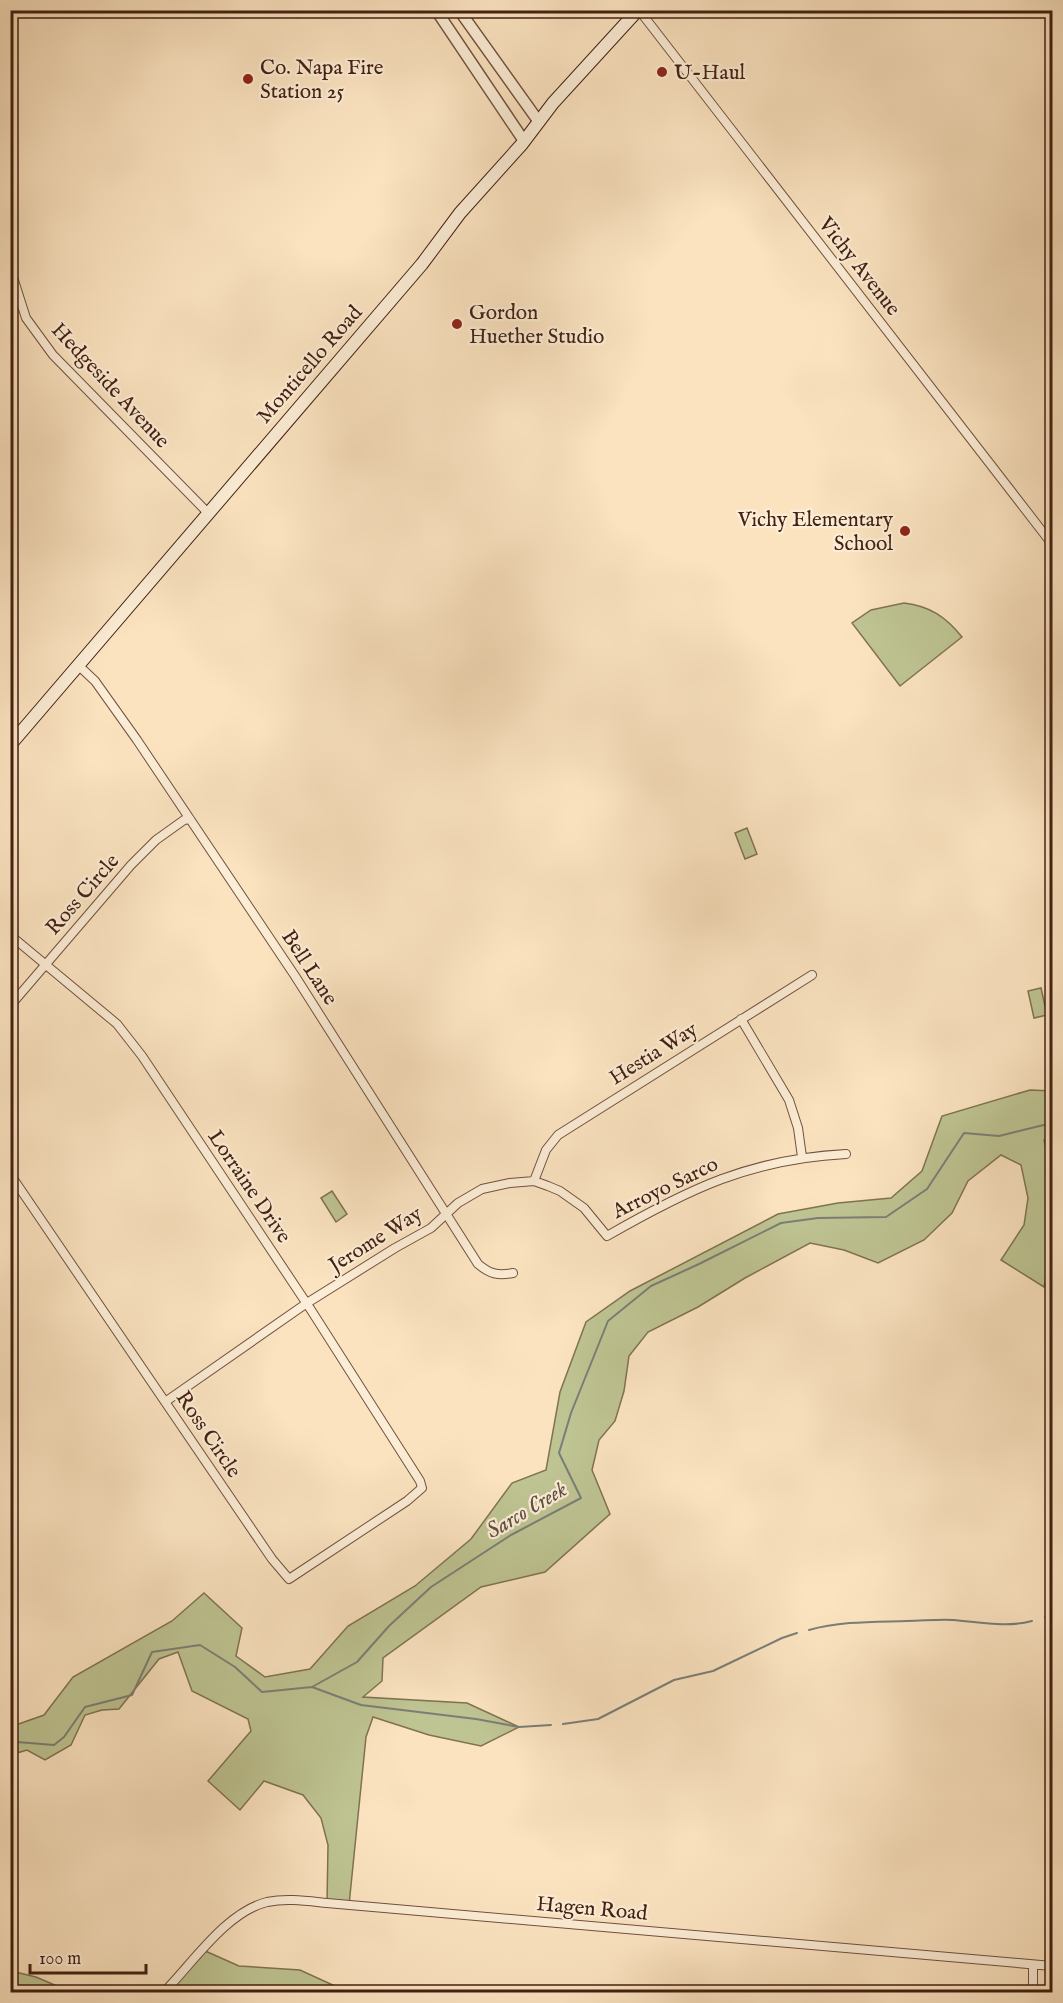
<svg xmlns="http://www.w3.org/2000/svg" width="1063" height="2003" viewBox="0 0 1063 2003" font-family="'IM FELL English',serif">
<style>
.green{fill:#bec492;stroke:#807252;stroke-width:1.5}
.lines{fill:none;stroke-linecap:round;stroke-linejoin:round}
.stream{stroke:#7b7e77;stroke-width:2}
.minor-casing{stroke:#71513e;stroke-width:10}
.tertiary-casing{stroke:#71513e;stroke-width:13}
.secondary-casing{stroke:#432012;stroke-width:14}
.minor{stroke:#fcedd6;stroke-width:8}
.tertiary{stroke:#fcedd6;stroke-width:10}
.secondary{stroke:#fcedd6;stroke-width:12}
.poi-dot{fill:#8f2418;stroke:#fcedd6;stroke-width:2}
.labels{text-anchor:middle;stroke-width:4.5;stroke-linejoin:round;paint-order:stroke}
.poi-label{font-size:21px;fill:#432012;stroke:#fcedd6;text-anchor:start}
.street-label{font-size:21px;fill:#432012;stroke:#fcedd6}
.water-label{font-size:22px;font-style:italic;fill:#5f4f44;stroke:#fcedd6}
</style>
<rect width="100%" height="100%" fill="#fbe3c0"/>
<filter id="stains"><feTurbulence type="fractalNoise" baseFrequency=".00333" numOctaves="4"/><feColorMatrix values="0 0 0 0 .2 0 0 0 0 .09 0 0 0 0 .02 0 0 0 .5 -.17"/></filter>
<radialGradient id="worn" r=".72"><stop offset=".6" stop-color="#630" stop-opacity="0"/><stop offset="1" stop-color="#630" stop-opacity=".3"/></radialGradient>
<!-- green -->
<path class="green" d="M904 603C930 606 946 617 962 637L900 686 852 623 871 610Z
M747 828 757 854 745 859 735 833Z
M1041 988 1047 1015 1034 1018 1028 991Z
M1030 1090 1052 1091V1137L1044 1140 1052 1178V1252L1044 1287 1001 1260 1024 1225 1028 1198 1021 1165 1001 1155 968 1181 952 1213 924 1240 878 1263 844 1250 810 1243 745 1278 698 1307 648 1332 629 1356 624 1391 615 1421 599 1440 592 1470 610 1514 545 1572 481 1587 383 1658 382 1681 363 1697 467 1703 519 1727 481 1746 429 1735 373 1717 366 1737 349 1905 327 1903 328 1845 321 1818 303 1795 264 1781 240 1810 208 1781 251 1731 248 1719 192 1691 178 1652 159 1659 119 1709 102 1710 85 1715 71 1745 45 1760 27 1750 17 1753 11 1758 10 1727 44 1715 73 1677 172 1621 204 1593 242 1628 236 1656 265 1677 310 1669 348 1626 415 1586 471 1539 512 1483 546 1470 560 1392 586 1322 630 1291 778 1214 838 1203 891 1198 922 1171 942 1116Z
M332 1191 347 1214 336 1222 321 1198Z
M203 1950 239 1966 300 1970 348 1992H164Z
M11 1971 36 1977 71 1992H11Z"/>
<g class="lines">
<!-- stream -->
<path class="stream" d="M1045 1617 1052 1616
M809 1630C841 1621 874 1622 907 1621 922 1621 938 1619 953 1620 979 1622 1007 1628 1032 1621
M312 1687 361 1705 476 1719 519 1727 551 1725
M563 1724 598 1719 674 1680 713 1671 782 1638 797 1633
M10 1747 17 1742 54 1745 64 1737 85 1707 132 1695 152 1652 200 1645 235 1667 262 1692 312 1687 357 1662 389 1626 431 1587 511 1535 581 1498 559 1453 571 1413 608 1321 651 1286 699 1264 781 1223 818 1218 886 1217 927 1189 964 1133 999 1136 1052 1123
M10 1991 38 1992
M210 1992C233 1986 252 1987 275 1992"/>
<!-- minor casing -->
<g class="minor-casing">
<path id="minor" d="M639 10 1052 544
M10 268 26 318 53 355 208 513
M79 666 95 681 137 740 295 976 478 1264C490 1274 498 1276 513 1273
M10 935 117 1024 142 1056 311 1310 420 1481 422 1488 407 1501 289 1579 272 1559 10 1174
M10 1006 131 865 156 840 184 820 190 819
M741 1019 789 1100 798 1128 802 1157
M534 1181 546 1150 558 1135 812 975
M165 1402 307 1303 395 1248 431 1228 458 1203 482 1189 510 1183 534 1181 548 1186 560 1191 584 1208 607 1236C689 1189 750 1159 846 1154
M164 1992C192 1964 226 1912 267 1902 287 1898 307 1901 327 1903L1052 1966
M1033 1992V1965"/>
</g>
<!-- tertiary casing -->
<g class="tertiary-casing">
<path id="tertiary" d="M436 10 524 141
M459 10 539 122"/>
</g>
<!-- secondary casing -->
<g class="secondary-casing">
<path id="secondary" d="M10 745 422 264 460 213 522 144 553 103 638 10"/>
</g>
<!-- minor -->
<use href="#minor" class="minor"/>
<!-- tertiary -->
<use href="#tertiary" class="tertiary"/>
<!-- secondary -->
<use href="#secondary" class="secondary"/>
</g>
<!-- markers -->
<g class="poi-dot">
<circle cx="662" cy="72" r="6"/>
<circle cx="248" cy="79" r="6"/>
<circle cx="457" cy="324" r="6"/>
<circle cx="905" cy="531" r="6"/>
</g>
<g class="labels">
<!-- poi labels -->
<g class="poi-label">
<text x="260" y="74">Co. Napa Fire<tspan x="260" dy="24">Station 25</tspan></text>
<text x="674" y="79">U-Haul</text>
<text x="469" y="319">Gordon<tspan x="469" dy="24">Huether Studio</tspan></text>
<text x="893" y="526" text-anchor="end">Vichy Elementary<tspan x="893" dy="24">School</tspan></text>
</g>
<!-- street labels -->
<g class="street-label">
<text transform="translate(860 266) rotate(52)" y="7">Vichy Avenue</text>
<text transform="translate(309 364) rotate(-49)" y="7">Monticello Road</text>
<text transform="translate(111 385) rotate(47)" y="7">Hedgeside Avenue</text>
<text transform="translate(82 894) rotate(-49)" y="7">Ross Circle</text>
<text transform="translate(310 967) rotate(57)" y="7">Bell Lane</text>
<text transform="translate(653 1053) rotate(-32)" y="7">Hestia Way</text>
<text transform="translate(250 1186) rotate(56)" y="7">Lorraine Drive</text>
<text transform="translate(665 1187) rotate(-26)" y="7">Arroyo Sarco</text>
<text transform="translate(375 1239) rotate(-32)" y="7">Jerome Way</text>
<text transform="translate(209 1434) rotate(56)" y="7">Ross Circle</text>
<text transform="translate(592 1908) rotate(5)" y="7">Hagen Road</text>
</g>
<!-- water labels -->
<g class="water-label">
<text transform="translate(526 1509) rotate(-31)" y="8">Sarco Creek</text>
</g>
</g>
<!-- margin -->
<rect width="1063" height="2003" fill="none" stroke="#fbe3c0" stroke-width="36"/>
<rect x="12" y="12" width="1039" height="1979" fill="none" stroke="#432012" stroke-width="3"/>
<rect x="18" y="18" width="1027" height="1967" fill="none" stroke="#432012" stroke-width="1.5"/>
<!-- scale -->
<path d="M30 1964v9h116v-9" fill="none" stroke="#432012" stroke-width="3"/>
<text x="39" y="1964" font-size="18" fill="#432012" stroke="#fcedd6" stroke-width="4.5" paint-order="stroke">100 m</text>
<rect width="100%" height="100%" filter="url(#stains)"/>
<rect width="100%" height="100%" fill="url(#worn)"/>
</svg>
